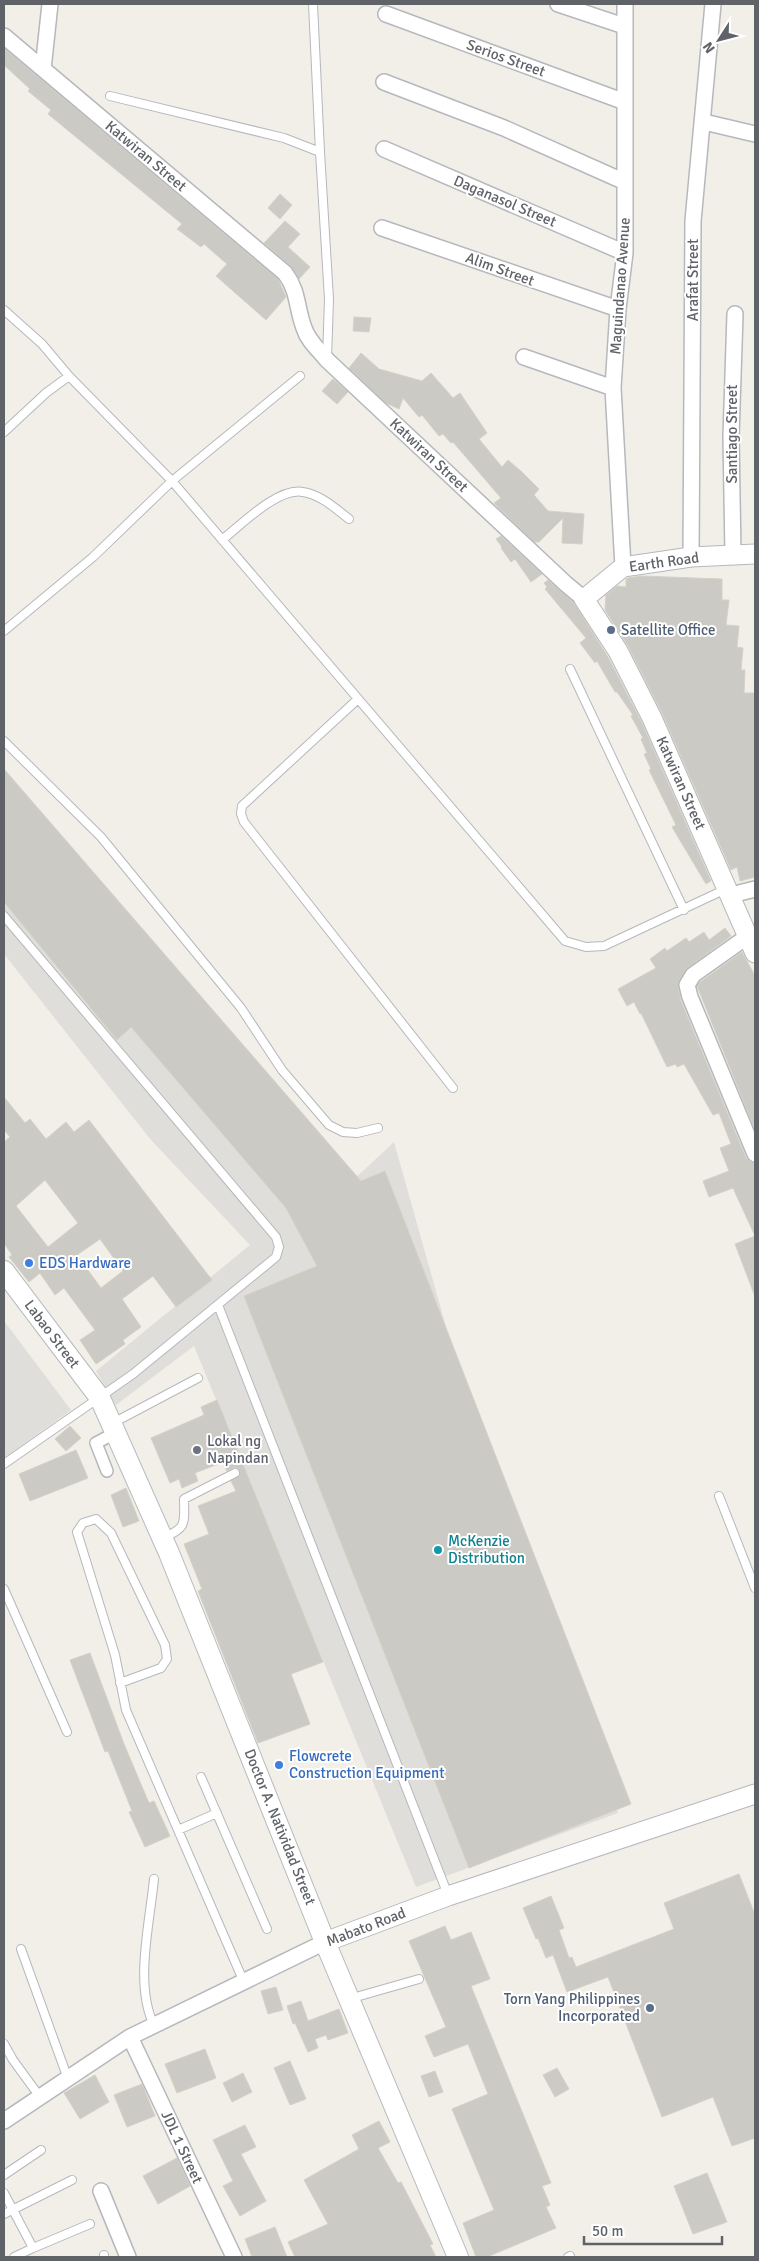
<svg xmlns="http://www.w3.org/2000/svg" width="759" height="2261" viewBox="0 0 759 2261" font-family="Signika,sans-serif">
<style>
.industrial{fill:#e0deda}
.building{fill:#cccac5;stroke:#d6d1c6;fill-rule:evenodd}
.lines{fill:none;stroke-linecap:round;stroke-linejoin:round}
.service-casing{stroke:#b5b8bc;stroke-width:10}
.pedestrian-casing{stroke:#b5b8bc;stroke-width:14}
.minor-casing{stroke:#b5b8bc;stroke-width:18}
.tertiary-casing{stroke:#b5b8bc;stroke-width:21}
.secondary-casing{stroke:#b6babf;stroke-width:22}
.service{stroke:#fff;stroke-width:8}
.pedestrian{stroke:#fff;stroke-width:11}
.minor{stroke:#fff;stroke-width:15}
.tertiary{stroke:#fff;stroke-width:19}
.secondary{stroke:#fff;stroke-width:20}
.service-dot{fill:#5c6f8a;stroke:#fff;stroke-width:2}
.shop-dot{fill:#3f7fe0;stroke:#fff;stroke-width:2}
.worship-dot{fill:#6b7280;stroke:#fff;stroke-width:2}
.culture-dot{fill:#0f9aa8;stroke:#fff;stroke-width:2}
.labels{text-anchor:middle;stroke-width:4;stroke-linejoin:round;paint-order:stroke}
.street-label{font-size:15px;fill:#5f6368;stroke:#fff}
.service-label{font-size:15px;fill:#4e5e75;stroke:#fff;text-anchor:start}
.shop-label{font-size:15px;fill:#366cbe;stroke:#fff;text-anchor:start}
.worship-label{font-size:15px;fill:#5b616d;stroke:#fff;text-anchor:start}
.culture-label{font-size:15px;fill:#0d838f;stroke:#fff;text-anchor:start}
</style>
<rect width="100%" height="100%" fill="#f1efe8"/>
<!-- industrial -->
<path class="industrial" d="M4 780 350 1183 394 1142 463 1387 618 1813 416 1887 194 1346 116 1405 96 1371 250 1245 151 1140 4 954Z
M4 1321 71 1410 4 1458Z"/>
<!-- building -->
<path class="building" d="M4 48 278 279 286 297 266 320 216 276 227 264 204 244 201 247 177 229 182 224 48 114 51 110 28 91 30 89 4 65Z
M280 194 292 205 280 219 268 208Z
M285 221 300 234 288 247 310 267 299 279 291 266 264 243Z
M354 317 371 318 369 332 353 331Z
M361 353 379 369 422 381 431 373 453 398 460 393 487 433 479 439 502 467 508 460 522 472 539 489 534 495 548 511 584 514 582 544 562 543 563 518 539 542H534L494 503 501 498 453 442 451 443 443 434 439 436 422 415 419 417 403 398 399 409 386 403 349 368Z
M333 379 348 392 337 404 322 391Z
M501 536 542 574 531 582 515 559 511 562 501 548 502 547 496 539Z
M641 576 722 579V600H729L726 625 739 626 737 647 743 648 741 670H745L744 693H755V877L740 881 737 867 731 870 662 713 628 646 605 610 606 595 617 586 626 587V579L628 578Z
M548 580 574 603 608 657 642 723 711 881 706 884 672 827 676 825 649 770 651 769 644 754 647 753 641 739 643 738 631 716 633 715 617 692H615L597 661 595 663 580 643 586 638 545 589 547 587 544 583Z
M4 769 361 1181 385 1171 631 1804 469 1868 244 1296 317 1266 286 1208 131 1027 117 1040 4 902Z
M725 928 731 936 687 968 679 980 678 987 681 1001 746 1158 750 1162 755 1163V1294H754L735 1244 755 1236 733 1188 709 1197 703 1181 729 1171 720 1148 731 1144 719 1113 713 1115 684 1064 677 1067 676 1064 667 1067 641 1013 640 1014 634 1002 627 1006 618 989 656 968 650 959 665 948 667 951 686 938 689 942 704 932 709 940Z
M742 952 755 976V1130L697 986 700 982Z
M4 1097 25 1123 30 1119 46 1139 66 1122 74 1132 89 1120 212 1280 176 1307 153 1276 122 1299 141 1327 123 1340 125 1344 96 1364 80 1340 95 1330 64 1288 55 1295 40 1273 29 1282 9 1257 12 1255 4 1243V1142L10 1137 4 1130ZM45 1180 78 1223 48 1247 16 1206ZM100 1239 123 1271 101 1288 77 1255Z
M217 1400 323 1662 291 1674 310 1724 258 1743 198 1591 202 1589 184 1544 209 1534 198 1506 236 1491 231 1481 239 1476 240 1471 235 1467 227 1471 223 1462 195 1473 198 1481 182 1488 179 1479 170 1483 151 1438 204 1415 201 1407Z
M70 1426 81 1438 66 1451 55 1439Z
M76 1450 88 1478 30 1501 19 1474Z
M126 1488 139 1521 123 1527 111 1495Z
M90 1653 124 1744 149 1803 154 1801 170 1836 145 1847 129 1812 132 1811 108 1751 105 1752 70 1660Z
M739 1874 755 1915V2138L732 2146 713 2097 662 2117 608 1977 567 1992 553 1955 546 1958 538 1938 536 1939 523 1908 551 1896 564 1928 559 1930 569 1958 572 1957 576 1967 674 1929 664 1903Z
M445 1926 451 1940 471 1932 490 1979 471 1986 551 2183 542 2186 550 2205 546 2207 556 2228 487 2257H476L463 2223 494 2210 452 2109 488 2094 468 2044 434 2057 425 2036 446 2027 409 1941Z
M276 1987 283 2010 268 2014 261 1991Z
M301 2001 308 2021 339 2009 348 2033 328 2040 326 2035 315 2039 318 2048 308 2052 295 2023 293 2024 287 2006Z
M205 2049 216 2078 177 2093 165 2064Z
M290 2061 306 2099 290 2105 274 2068Z
M557 2068 569 2089 555 2097 543 2075Z
M435 2071 443 2092 429 2097 421 2076Z
M243 2073 252 2092 232 2102 223 2083Z
M95 2075 109 2102 80 2119 64 2093Z
M142 2084 155 2116 127 2127 114 2095Z
M379 2121 390 2142 378 2148 398 2183 401 2182 433 2244 430 2245 436 2257H295L288 2242 328 2224 304 2180 359 2149 352 2135Z
M245 2125 256 2147 241 2154 266 2201 240 2216 223 2186 233 2181 213 2140Z
M177 2158 190 2186 158 2204 143 2176Z
M707 2173 727 2222 693 2234 674 2186Z
M275 2227 287 2257H252L245 2239Z"/>
<g class="lines">
<!-- service casing -->
<g class="service-casing">
<path id="service" d="M313 4 320 152
M110 96 284 138 320 152 329 299 327 359
M4 310 42 344 69 376
M4 432 46 393 69 376 172 481 565 941 586 947 604 946 726 889
M222 540C241 525 278 487 303 492 321 495 335 508 349 519
M4 631 93 557 172 481 300 376
M570 669 684 910
M358 699 242 806 241 814 244 822 453 1088
M4 741 101 837 241 1008 282 1070 329 1125 343 1132 357 1133 378 1128
M4 916 276 1237 279 1247 276 1257 133 1374 4 1464
M218 1305 448 1895
M111 1424 198 1378
M719 1496 755 1588
M163 1537C188 1529 184 1521 184 1499L235 1473
M4 1589 67 1732
M120 1683 161 1668 167 1659 165 1645 111 1533 96 1519 83 1523 77 1532 115 1655 126 1710 243 1980
M201 1777 267 1929
M178 1830 217 1813
M21 1949 68 2079
M349 1999 419 1979
M154 2025C134 1985 150 1922 154 1879
M4 2044 13 2060 40 2097
M4 2175 41 2150
M4 2193 33 2248 14 2257
M4 2214 72 2180
M33 2248 90 2224
M104 2255V2257
M568 2257 570 2256"/>
</g>
<!-- pedestrian casing -->
<g class="pedestrian-casing">
<path id="pedestrian" d="M107 1471 96 1443 115 1433"/>
</g>
<!-- minor casing -->
<g class="minor-casing">
<path id="minor" d="M558 4 624 26
M386 14 625 102
M4 36 285 273C299 292 296 307 304 328 308 341 319 350 327 360L566 584 584 599
M43 69 50 4
M384 82 504 128 625 182
M704 122 755 134
M384 149 625 253
M382 228 618 309
M524 357 613 388
M733 555 731 437 735 314
M691 557 693 221 713 4
M623 567 613 388 618 309 625 253V4
M731 895 755 889
M748 936 693 975 687 985 690 997 755 1154
M130 2037 234 2257
M4 2121 130 2037 325 1942
M101 2191 128 2257"/>
</g>
<!-- tertiary casing -->
<g class="tertiary-casing">
<path id="tertiary" d="M755 554 691 557 623 567 584 599 618 651 652 718 755 953
M325 1942 448 1896 755 1794"/>
</g>
<!-- secondary casing -->
<g class="secondary-casing">
<path id="secondary" d="M4 1271 100 1398 169 1553 325 1942 458 2257"/>
</g>
<!-- service -->
<use href="#service" class="service"/>
<!-- pedestrian -->
<use href="#pedestrian" class="pedestrian"/>
<!-- minor -->
<use href="#minor" class="minor"/>
<!-- tertiary -->
<use href="#tertiary" class="tertiary"/>
<!-- secondary -->
<use href="#secondary" class="secondary"/>
</g>
<!-- markers -->
<g class="service-dot">
<circle cx="611" cy="630" r="5"/>
<circle cx="650" cy="2008" r="5"/>
</g>
<g class="shop-dot">
<circle cx="29" cy="1263" r="5"/>
<circle cx="279" cy="1765" r="5"/>
</g>
<circle class="worship-dot" cx="197" cy="1450" r="5"/>
<circle class="culture-dot" cx="438" cy="1550" r="5"/>
<g class="labels">
<!-- street labels -->
<g class="street-label">
<text transform="translate(506 58) rotate(20)" y="5">Serios Street</text>
<text transform="translate(146 156) rotate(40)" y="5">Katwiran Street</text>
<text transform="translate(505 201) rotate(23)" y="5">Daganasol Street</text>
<text transform="translate(500 269) rotate(20)" y="5">Alim Street</text>
<text transform="translate(693 280) rotate(-90)" y="5">Arafat Street</text>
<text transform="translate(620 286) rotate(-86)" y="5">Maguindanao Avenue</text>
<text transform="translate(732 434) rotate(-90)" y="5">Santiago Street</text>
<text transform="translate(429 455) rotate(43)" y="5">Katwiran Street</text>
<text transform="translate(664 562) rotate(-8)" y="5">Earth Road</text>
<text transform="translate(681 783) rotate(66)" y="5">Katwiran Street</text>
<text transform="translate(52 1334) rotate(53)" y="5">Labao Street</text>
<text transform="translate(280 1827) rotate(68)" y="5">Doctor A. Natividad Street</text>
<text transform="translate(366 1927) rotate(-21)" y="5">Mabato Road</text>
<text transform="translate(182 2147) rotate(65)" y="5">JDL 1 Street</text>
</g>
<!-- service labels -->
<g class="service-label">
<text x="621" y="635">Satellite Office</text>
<text x="640" y="2004" text-anchor="end">Torn Yang Philippines<tspan x="640" dy="17">Incorporated</tspan></text>
</g>
<!-- shop labels -->
<g class="shop-label">
<text x="39" y="1268">EDS Hardware</text>
<text x="289" y="1761">Flowcrete<tspan x="289" dy="17">Construction Equipment</tspan></text>
</g>
<!-- worship labels -->
<g class="worship-label">
<text x="207" y="1446">Lokal ng<tspan x="207" dy="17">Napindan</tspan></text>
</g>
<!-- culture labels -->
<g class="culture-label">
<text x="448" y="1546">McKenzie<tspan x="448" dy="17">Distribution</tspan></text>
</g>
</g>
<!-- border -->
<rect width="759" height="2261" fill="none" stroke="#5f6368" stroke-width="10"/>
<!-- north arrow -->
<g transform="translate(719 40) rotate(234)" stroke="#ffffff" stroke-width="4" paint-order="stroke">
<path d="M0-4L9 19L0 12L-9 19Z" fill="#5f6368"/>
<text y="-8" font-size="14" font-weight="bold" text-anchor="middle" fill="#5f6368">N</text>
</g>
<!-- scale -->
<path d="M584 2236v8h138v-8" fill="none" stroke="#5f6368" stroke-width="2.5"/>
<text x="592" y="2236" font-size="15" fill="#5f6368" stroke="#ffffff" stroke-width="4" paint-order="stroke">50 m</text>
</svg>
